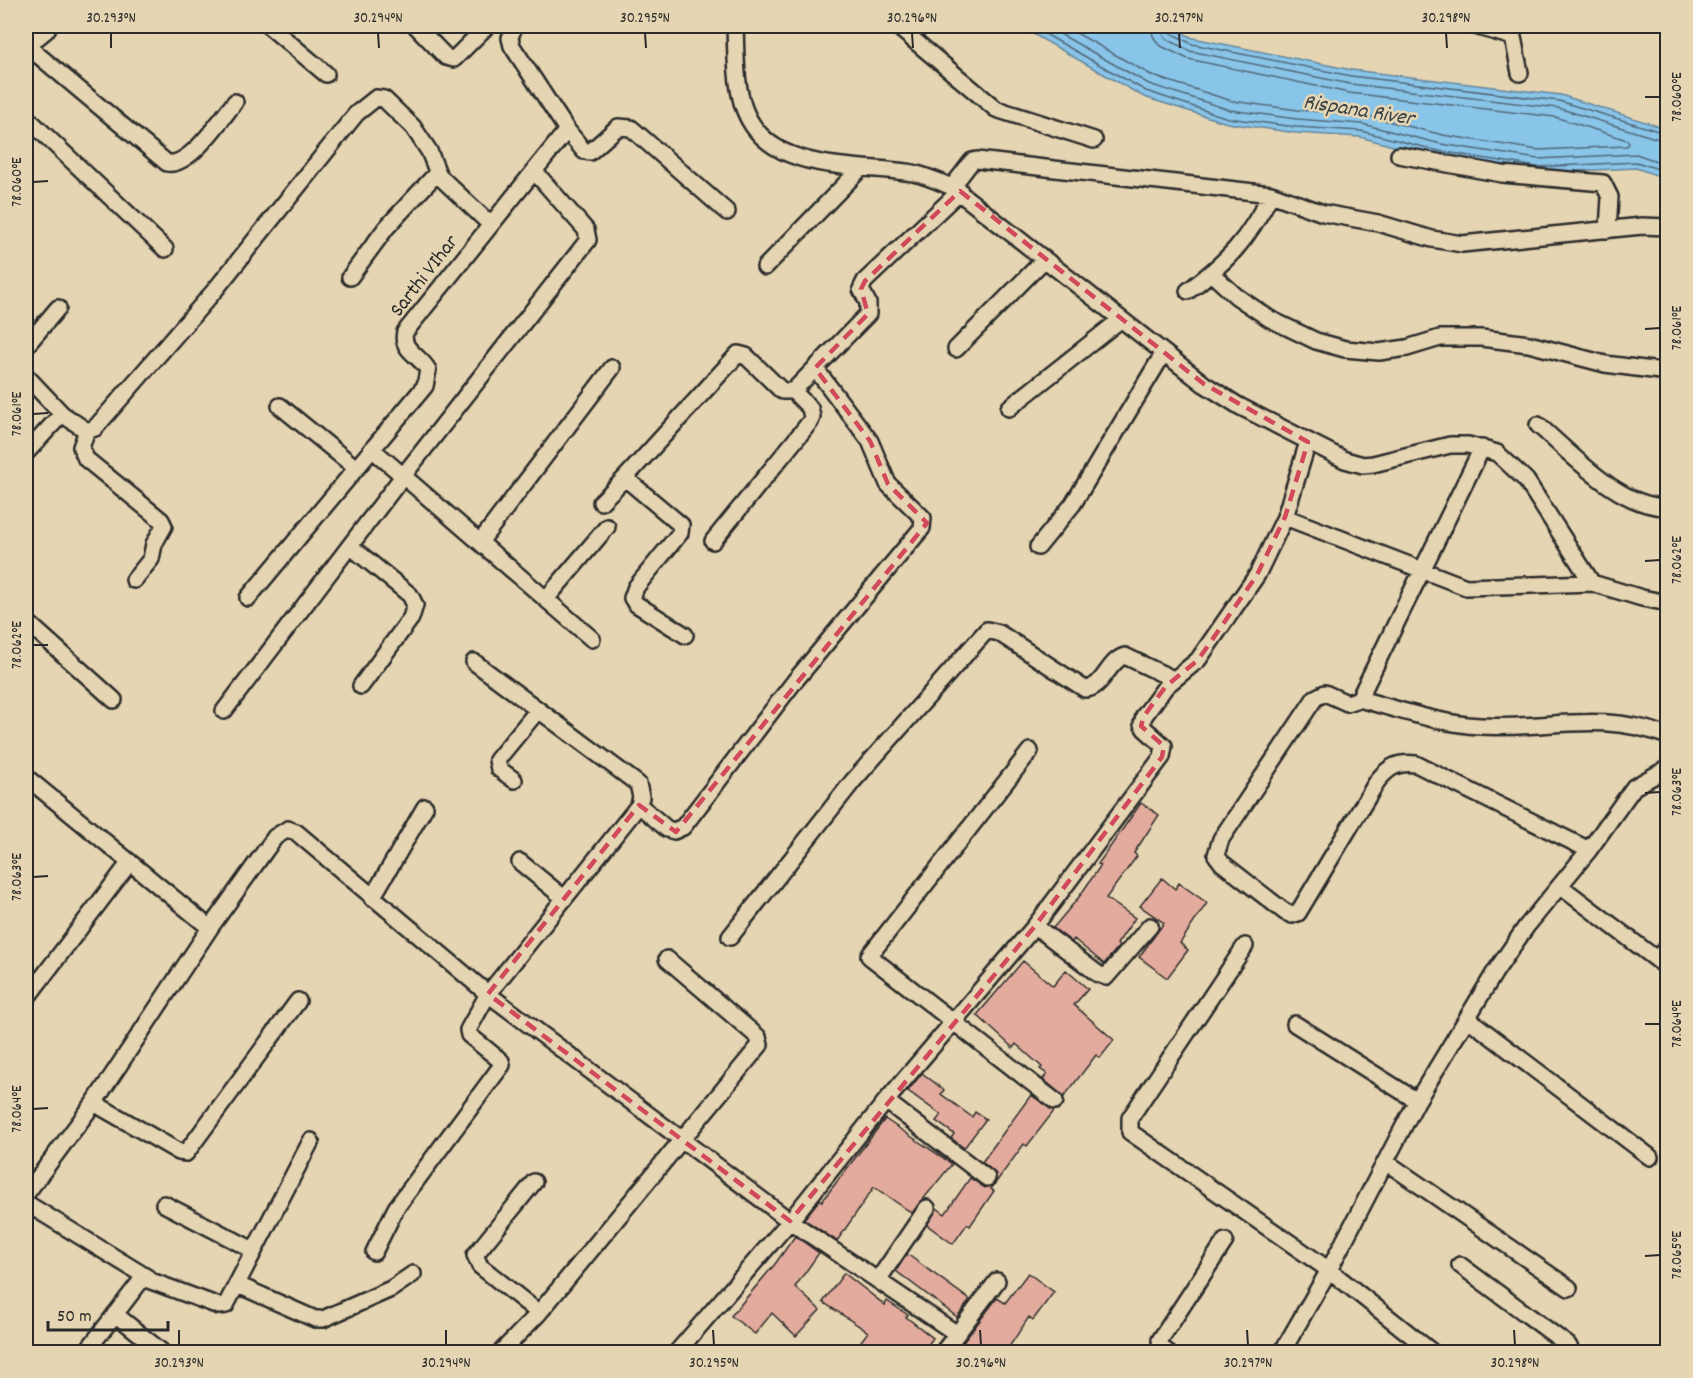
<svg xmlns="http://www.w3.org/2000/svg" width="1693" height="1378" viewBox="0 0 1693 1378" font-family="Dekko,sans-serif">
<style>
.water{fill:#89c4e9;stroke:#63879d;stroke-width:1.5}
.lines{fill:none;stroke-linecap:round;stroke-linejoin:round}
.shore{stroke:#516877;stroke-width:1.5}
.building{fill:#e3ab9d;stroke:#2b2b2b;stroke-width:1.5}
.street-casing{stroke:#2b2b2b;stroke-width:20}
.highway-casing{stroke:#2b2b2b;stroke-width:32}
.street{stroke:#e6d5b2;stroke-width:15}
.highway{stroke:#e6d5b2;stroke-width:27}
.marked{fill:none;stroke:#d1495b;stroke-width:4.5;stroke-dasharray:12 8;stroke-linejoin:round}
.ticks{fill:none;stroke:#2b2b2b;stroke-width:2}
.labels{text-anchor:middle;stroke-width:5;stroke-linejoin:round;paint-order:stroke}
.street-label{font-size:21px;fill:#2b2b2b;stroke:#e6d5b2}
.water-label{font-size:22px;font-style:italic;fill:#394248;stroke:#e6d5b2}
.neatline{fill:none;stroke:#2b2b2b;stroke-width:2}
.ticks-label{font-size:15px;text-anchor:middle;fill:#2b2b2b}
</style>
<rect width="100%" height="100%" fill="#e6d5b2"/>
<filter id="ink" filterUnits="userSpaceOnUse"><feTurbulence type="fractalNoise" baseFrequency=".0167" numOctaves="2"/><feDisplacementMap in="SourceGraphic" scale="12" xChannelSelector="R" yChannelSelector="G"/><feConvolveMatrix kernelMatrix="1 2 1 2 8 2 1 2 1" color-interpolation-filters="sRGB"/></filter>
<g filter="url(#ink)">
<!-- water -->
<path class="water" d="M1019 26H1169L1193 38 1352 70 1561 95 1667 129V179L1636 168 1537 173 1415 152 1360 137 1296 133 1227 123 1144 97Z"/>
<g class="lines">
<!-- shore -->
<path class="shore" d="M1031 26 1146 91 1228 118 1296 127 1361 131 1439 151 1537 167 1636 162 1668 172
M1046 26 1149 84 1230 110 1297 119 1362 124 1441 144 1538 159 1636 154 1668 165
M1064 26 1153 76 1232 101 1298 110 1364 115 1443 135 1538 150 1627 146 1629 143 1627 140 1555 117 1349 93 1188 59 1159 45 1153 36 1151 26
M1160 26 1165 38 1190 51 1350 84 1558 108 1668 142
M1168 26 1171 33 1192 44 1351 76 1559 101 1668 134"/>
</g>
<!-- building -->
<path class="building" d="M1141 803 1159 815 1134 853 1137 856 1106 898 1135 918 1117 944 1119 946 1104 964 1074 939 1072 942 1053 928 1079 897 1101 865 1098 864Z
M1162 878 1175 889 1179 883 1207 903 1180 943 1188 950 1167 978 1139 957 1164 923 1140 906Z
M1023 961 1053 986 1066 970 1088 989 1074 1005 1114 1040 1100 1058 1096 1055 1064 1097 1043 1079 1047 1074 1040 1069 1042 1067 1016 1044 1013 1048 977 1015Z
M922 1073 944 1090 941 1094 972 1117 975 1112 986 1119 964 1148 951 1138 954 1134 936 1121 941 1115 908 1091Z
M1031 1095 1054 1111 1027 1146 1024 1144 991 1189 994 1191 970 1226 967 1224 953 1244 927 1225 937 1208 945 1214 970 1178 985 1188 994 1184 996 1174 982 1162Z
M885 1119 952 1164 912 1213 874 1187 837 1241 804 1219 820 1199 822 1201Z
M795 1236 819 1253 795 1287 820 1310 796 1336 772 1313 755 1334 731 1316 775 1264Z
M907 1254 970 1300 957 1317 896 1271Z
M844 1273 885 1305 887 1301 908 1315 906 1317 933 1338 922 1353H852L868 1332 823 1302Z
M1028 1273 1054 1292 1033 1320 1029 1317 1005 1353H955L997 1298 1005 1303Z"/>
<g class="lines">
<!-- street casing -->
<g class="street-casing">
<path id="street" d="M269 26 326 74
M416 26 446 57 454 59 487 26
M735 26C736 48 735 72 740 94 756 176 852 163 913 173 927 176 940 182 952 187L1204 384 1239 406 1345 460 1363 465 1373 464 1450 445H1468L1497 453 1526 480 1592 583 1642 598 1668 603
M897 26 996 109 1094 140
M1475 26 1513 37 1520 73
M26 45 167 163C190 167 221 119 235 102
M26 117 165 249
M567 130 584 151 590 152 618 127 631 128 727 212
M1399 155 1502 174 1603 183 1610 197 1608 230
M952 187 972 161 977 160 1271 194 1323 213 1378 223 1432 239 1462 244 1642 226 1668 227
M765 267 861 168
M1211 273 1236 296 1270 319 1316 341 1345 349 1379 352 1407 348 1440 338H1481L1529 344 1605 364 1668 372
M350 277 386 228 437 173
M1188 291C1230 259 1247 241 1271 194
M26 346 58 308
M956 349 1044 260
M26 376 62 414 87 431 95 428 215 290 356 114 376 98 384 99 413 127 429 151 439 176 490 224
M280 406 356 468
M1009 408 1120 320
M1538 425C1573 455 1620 508 1668 507
M87 431 81 447 86 459 161 520 164 526 154 544 151 559 134 580
M1482 448 1359 699 1347 703 1325 693 1315 698 1221 839 1216 855 1222 863 1285 912 1292 915 1298 913 1378 780C1390 766 1398 762 1416 764L1589 850
M372 449 592 639
M26 453 62 414
M625 478 738 354 746 356 782 391H793L868 314V303L861 289 865 281 960 191
M601 502 625 478 681 525 680 533 636 587 632 598 636 604 685 635
M1285 517 1466 587 1592 583
M713 541 810 422 812 417 810 408 793 391
M480 542 612 368
M350 546 410 595 415 605 411 618 361 686
M1038 547 1073 504 1163 354
M248 598 425 386 428 370C421 356 400 350 405 332L567 130 512 46 510 38 514 26
M546 599 607 527
M26 621 114 700
M1359 699C1398 709 1440 724 1480 726 1548 730 1599 710 1668 736
M224 711 403 476 588 240 586 230 535 172
M1030 751 869 956 1055 1101
M26 777 210 928
M514 780 499 769 497 760 538 710
M639 805 667 829 674 831 683 827 794 682 922 528 923 518 888 484 870 441 815 368
M520 862 564 898
M1560 886 1668 968
M372 898 425 807
M1035 926 1098 974 1106 977 1150 926
M730 937 853 781 987 630 999 633 1085 689C1103 689 1108 660 1125 656L1173 679
M1245 946 1130 1118V1132L1329 1270 1432 1352
M1656 959 1668 947
M26 999 130 862
M1467 1018 1650 1157
M1295 1024 1417 1101
M886 1101 987 1178
M94 1103 179 1152 186 1153 298 1001
M1386 1162 1569 1288
M534 1182 475 1255 480 1266 539 1313
M26 1194 94 1103 210 928 275 837 288 829 296 832 488 994 790 1221 957 1334 943 1352
M26 1203 148 1278
M164 1204 253 1250
M374 1252 396 1208 502 1065 501 1061 469 1035 468 1030 488 994 639 805 641 797 638 784 474 662
M1460 1265 1568 1345 1572 1352
M878 1280 927 1208
M238 1285 315 1319H323L391 1289 413 1274
M115 1314 162 1352
M957 1334 997 1281
M86 1352 143 1278 219 1306 226 1305 311 1141
M501 1352 539 1313 760 1045 758 1037 667 959
M677 1352 790 1221 886 1101 1035 926 1162 757 1164 746 1145 729 1142 724 1144 716 1166 686 1198 660 1257 575 1285 517 1308 442
M1167 1352 1161 1347 1160 1340 1225 1241
M1282 1352 1329 1270 1417 1101 1495 972 1526 927 1589 850 1634 787 1668 768"/>
</g>
<!-- highway casing -->
<g class="highway-casing">
<path id="highway" d="M26 39 42 26"/>
</g>
<!-- street -->
<use href="#street" class="street"/>
<!-- highway -->
<use href="#highway" class="highway"/>
</g>
</g>
<!-- marked area -->
<path class="marked" d="M960 191 1204 384 1308 442 1285 517 1257 575 1198 660 1166 686 1144 716 1141 726 1164 746 1162 757 1035 926 790 1221 488 994 639 805 676 832 927 523 888 484 870 441 815 368 868 314 861 289 865 281Z"/>
<!-- ticks -->
<path class="ticks" d="M111 33V48M378 33 379 48M645 33 646 48M912 33 913 48M1179 33 1180 48M1446 33 1447 48M1645 97H1660M33 182 48 181M1645 329 1660 328M33 414 48 413M1645 561 1660 560M33 645H48M1645 793 1660 792M33 877 48 876M1645 1024H1660M33 1109 48 1108M1645 1256 1660 1255M179 1330V1345M446 1330V1345M713 1330 714 1345M980 1330 981 1345M1247 1330 1248 1345M1514 1330 1515 1345"/>
<g class="labels">
<!-- street labels -->
<g class="street-label">
<text transform="translate(423 275) rotate(-52)" y="7">Sarthi VIhar</text>
</g>
<!-- water labels -->
<g class="water-label">
<text transform="translate(1359 108) rotate(9)" y="8">Rispana River</text>
</g>
</g>
<!-- margin -->
<rect width="1693" height="1378" fill="none" stroke="#e6d5b2" stroke-width="66"/>
<!-- scale -->
<path d="M48 1321v9h120v-9" fill="none" stroke="#2b2b2b" stroke-width="3"/>
<text x="57" y="1321" font-size="18" fill="#2b2b2b" stroke="#e6d5b2" stroke-width="4.5" paint-order="stroke">50 m</text>
<rect x="33" y="33" width="1627" height="1312" class="neatline"/>
<g class="ticks-label">
<text x="111" y="22">30.293°N</text>
<text x="378" y="22">30.294°N</text>
<text x="645" y="22">30.295°N</text>
<text x="912" y="22">30.296°N</text>
<text x="1179" y="22">30.297°N</text>
<text x="1446" y="22">30.298°N</text>
<text transform="translate(1676 97) rotate(-90)" y="5">78.060°E</text>
<text transform="translate(16 182) rotate(-90)" y="5">78.060°E</text>
<text transform="translate(1676 328) rotate(-90)" y="5">78.061°E</text>
<text transform="translate(16 414) rotate(-90)" y="5">78.061°E</text>
<text transform="translate(1676 560) rotate(-90)" y="5">78.062°E</text>
<text transform="translate(16 645) rotate(-90)" y="5">78.062°E</text>
<text transform="translate(1676 792) rotate(-90)" y="5">78.063°E</text>
<text transform="translate(16 877) rotate(-90)" y="5">78.063°E</text>
<text transform="translate(1676 1024) rotate(-90)" y="5">78.064°E</text>
<text transform="translate(16 1109) rotate(-90)" y="5">78.064°E</text>
<text transform="translate(1676 1255) rotate(-90)" y="5">78.065°E</text>
<text x="179" y="1367">30.293°N</text>
<text x="446" y="1367">30.294°N</text>
<text x="714" y="1367">30.295°N</text>
<text x="981" y="1367">30.296°N</text>
<text x="1248" y="1367">30.297°N</text>
<text x="1515" y="1367">30.298°N</text>
</g>
</svg>
